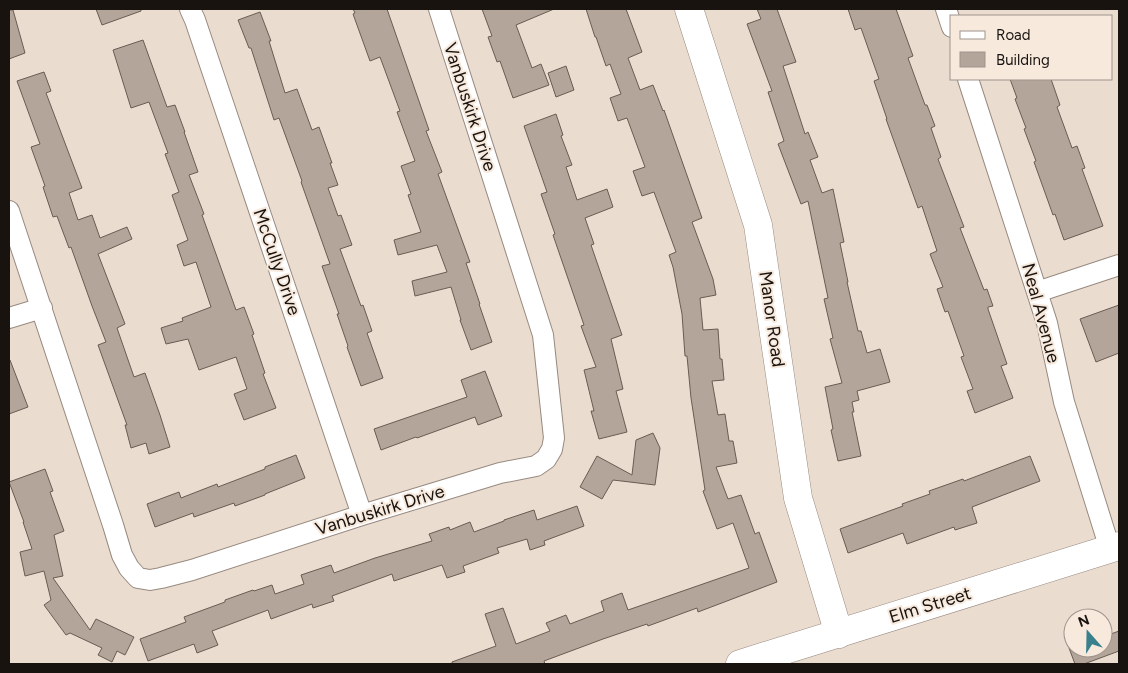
<svg xmlns="http://www.w3.org/2000/svg" width="1128" height="673" viewBox="0 0 1128 673" font-family="Figtree,sans-serif">
<style>
.building{fill:#b3a59a;stroke:#695c52}
.lines{fill:none;stroke-linecap:round;stroke-linejoin:round}
.street-casing{stroke:#988a80;stroke-width:22}
.secondary-casing{stroke:#988a80;stroke-width:29}
.street{stroke:#fff;stroke-width:20}
.secondary{stroke:#fff;stroke-width:28}
.labels{text-anchor:middle;stroke-width:4;stroke-linejoin:round;paint-order:stroke}
.street-label{font-size:18px;fill:#18130f;stroke:#f8e9dd}
</style>
<rect width="100%" height="100%" fill="#ebdcd0"/>
<!-- building -->
<path class="building" d="M96 9H141V11L102 25Z
M353 9H387L429 130 426 131 442 172 438 174 470 262 466 263 480 304H479L492 342 471 350 460 320H461L451 287 415 296 412 281 447 272 437 245 398 255 394 240 421 232 408 195 411 194 401 166 415 161 397 112 400 111 380 57 370 61 353 14 355 13Z
M482 9H554L516 25 532 68 541 64 549 85 513 98 500 61 497 62 488 37 492 36Z
M586 9H626L642 52 628 58 640 90 653 85 663 111 664 110 702 218 692 222 713 279 716 295 700 298 703 330 718 329 720 359H722L724 380 712 381 718 415 725 414 729 441H733L737 463 716 467 728 499 741 495 755 534 759 532 777 582 698 612 697 608 648 626 647 624 603 639 544 661 545 664H452V662L496 646 485 614 503 608 516 644 550 631 546 623 566 615 570 624 604 611 601 601 622 593 628 610 749 568 733 523 717 529 703 491 705 490 691 398 687 356H685L682 314 673 267 669 255 676 252 654 192 642 196 633 171 645 167 627 118 618 121 610 98 621 94 610 64 606 66 596 37H595Z
M757 9H777L786 34 796 62 783 66 805 134 808 132 818 157 810 160 822 193 833 189 844 242 840 243 848 282H847L858 331H861L867 353 880 349 890 382 857 391 859 400 852 402 854 412H852L861 456 838 461 831 430 833 429 825 387 842 383 830 339 833 338 824 299 828 298 808 201 801 204 778 144 784 141 768 92 772 91 747 24 761 19Z
M848 9H896L913 56 908 58 925 105H927L935 126 931 128 941 157 938 159 964 227 960 228 984 290 987 289 993 306 988 307V309L1007 364 1001 366 1013 398 975 413 967 391 973 389 961 357 964 356 948 311 945 312 937 289 943 287 930 254 937 251 922 206 918 208 886 119H887L874 81 879 79 861 28 855 30Z
M9 10H13L25 53 9 59Z
M260 12 271 41H269L285 93 297 89 312 130 319 127 332 163H330L338 185 328 188 338 216 341 215 352 245 340 249 361 306 363 305 372 331 367 333 383 378 361 386 347 347 348 346 337 314H339L322 266 330 264 301 182 302 181 279 118 274 120 251 48H249L238 20Z
M143 40 167 107 175 105 185 132H184L198 172 189 175 204 214 202 215 236 310 244 307 254 334 252 335 265 373 263 374 276 408 244 420 234 394 247 389 236 357 199 370 188 339 166 344 161 328 183 321 182 318 211 307 196 262 184 266 177 245 188 240 172 195 179 192 165 154 168 153 149 102 131 108 113 50Z
M566 66 574 90 556 97 548 73Z
M44 72 51 91 46 93 82 188 69 193 78 220 92 215 100 238 127 227 132 239 98 254 125 324 117 328 134 377 145 373 160 415 170 447 149 454 146 443 131 448 125 425H127L98 345 106 342 92 306 71 247 69 248 57 216 53 217 43 187 45 186 31 147 40 144 17 81Z
M1010 79H1051L1060 105 1057 107 1072 148 1077 146 1085 168 1082 169 1103 226 1064 240 1055 214 1053 215 1034 162 1036 161 1024 129 1026 128 1015 99 1017 98Z
M556 114 563 135 561 136 572 165 566 167 577 200 607 189 613 207 585 218 594 244 591 245 622 335 611 339 623 389 616 391 627 432 599 439 591 411H594L584 370 596 367 581 326 584 325 553 235 555 234 541 194 547 192 524 126Z
M1119 305V353L1096 362 1080 319Z
M9 360H10L28 407 9 414Z
M485 371 502 416 478 425 475 417 417 438 416 437 381 450 374 429 467 397 461 380Z
M653 433 660 448 655 485 613 480 602 499 580 487 597 456 632 475 636 440Z
M296 455 305 478 265 494V495L235 506 234 503 194 517 193 513 155 527 147 504 179 492 181 498 217 484 218 487 265 469V467Z
M1030 456 1040 481 972 507 977 523 955 530 954 527 907 544 903 533 848 553 840 529 903 506 902 504 930 494 929 491 963 479 964 481Z
M45 469 53 491 50 492 64 531 54 535 63 576 53 578 90 630 96 619 134 637 125 655 117 651 112 662 98 655 102 648 70 633 66 635 44 605 51 600 44 571 25 576 20 552 32 549 23 522H24L9 482Z
M577 506 584 526 544 541 545 545 530 550 527 539 497 548 499 553 463 566 465 572 447 578 442 565 394 581 392 574 332 596 334 601 313 608 312 604 271 619 268 610 212 631 218 645 197 653 194 644 148 661 140 639 186 622 184 617 225 602V600L253 590 254 591 272 585 275 594 304 584 301 575 331 565 334 573 375 558 432 541 429 534 449 527 450 530 470 522 474 532 504 521V520L534 510 537 520Z
M1119 631V651L1084 664H1075L1069 648H1103V637Z"/>
<g class="lines">
<!-- street casing -->
<g class="street-casing">
<path id="street" d="M190 9 195 20 362 515
M946 9 952 27
M968 79 1047 323 1064 402 1110 549
M9 211 113 525 122 555 129 568 138 578 150 580 161 578 192 570 362 515 500 473 536 466 546 459 552 449 554 438 543 335 439 9
M1037 292 1119 265
M9 318 42 308"/>
</g>
<!-- secondary casing -->
<g class="secondary-casing">
<path id="secondary" d="M689 9 758 225 798 498 839 634
M740 664 1119 546"/>
</g>
<!-- street -->
<use href="#street" class="street"/>
<!-- secondary -->
<use href="#secondary" class="secondary"/>
</g>
<g class="labels">
<!-- street labels -->
<g class="street-label">
<text transform="translate(470 107) rotate(72)" y="6">Vanbuskirk Drive</text>
<text transform="translate(277 262) rotate(71)" y="6">McCully Drive</text>
<text transform="translate(1041 313) rotate(75)" y="6">Neal Avenue</text>
<text transform="translate(772 319) rotate(82)" y="6">Manor Road</text>
<text transform="translate(380 510) rotate(-17)" y="6">Vanbuskirk Drive</text>
<text transform="translate(930 605) rotate(-17)" y="6">Elm Street</text>
</g>
</g>
<!-- border -->
<rect width="1128" height="673" fill="none" stroke="#18130f" stroke-width="20"/>
<!-- legend -->
<rect x="950" y="15" width="162" height="65" fill="#f8e9dd" stroke="#9e938b"/>
<rect x="960" y="31" width="25" height="8" fill="#ffffff" stroke="#9e938b"/>
<text x="996" y="40" font-size="15" fill="#18130f">Road</text>
<rect x="960" y="52" width="25" height="15" fill="#b3a59a" stroke="#9e938b"/>
<text x="996" y="65" font-size="15" fill="#18130f">Building</text>
<!-- north arrow -->
<g transform="translate(1088 633) rotate(340)"><circle r="24" fill="#f8e9dd" stroke="#9e938b"/>
<path d="M0-4L9 19L0 12L-9 19Z" fill="#3a808c"/>
<text y="-8" font-size="14" font-weight="bold" text-anchor="middle" fill="#18130f">N</text>
</g>
</svg>
